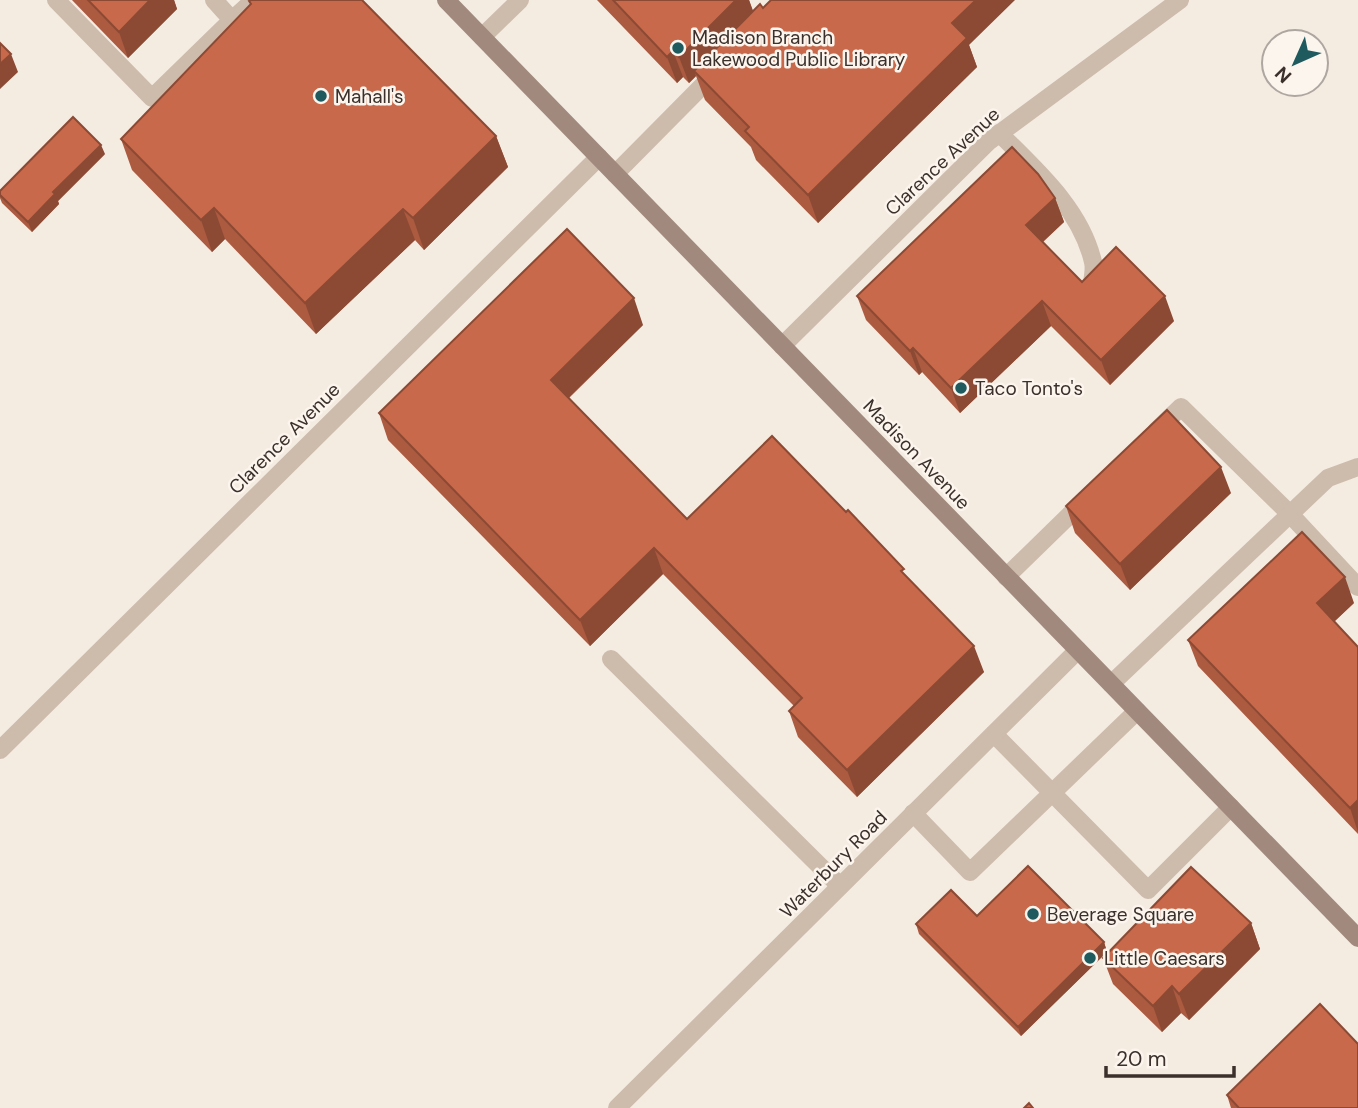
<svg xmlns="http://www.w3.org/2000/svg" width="1358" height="1108" viewBox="0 0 1358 1108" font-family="'DM Sans',sans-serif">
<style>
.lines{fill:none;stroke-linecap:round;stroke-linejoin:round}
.lane{stroke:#cdbbac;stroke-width:18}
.street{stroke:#cdbbac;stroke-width:18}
.secondary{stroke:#a18a7d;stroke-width:18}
.wall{fill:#ac5a40}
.shaded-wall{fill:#8c4a34}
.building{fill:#c8694b;stroke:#8c4a34;stroke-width:2}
.poi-dot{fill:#1f5a5e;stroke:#fbf5ee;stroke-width:2.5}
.labels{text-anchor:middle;stroke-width:5;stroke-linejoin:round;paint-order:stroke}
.poi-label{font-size:19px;fill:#3b302b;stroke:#fbf5ee;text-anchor:start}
.street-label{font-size:19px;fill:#3b302b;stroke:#fbf5ee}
</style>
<rect width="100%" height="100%" fill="#f4ebe1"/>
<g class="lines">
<!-- lane -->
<path class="lane" d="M56 0 152 98 232 20
M214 0 232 20 254 0
M482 37 520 0
M999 133C1036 170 1081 209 1093 262 1095 270 1092 281 1091 289
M615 174 716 72
M1156 431 1181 407 1290 514 1358 587
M1006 577 1086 499
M611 659 840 886
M994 734 1148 890 1231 807
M913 813 970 872 1137 711"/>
<!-- street -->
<path class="street" d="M782 346 988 142 1180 0
M1111 684 1328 478 1358 467
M0 750 599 157
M617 1108 1078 650"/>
<!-- secondary -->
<path class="secondary" d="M446 0 1358 938"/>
</g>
<!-- wall -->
<path class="wall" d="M72 0H174L177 9 128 58Z
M597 0H749L753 12 763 8 969 45 977 67 818 223 756 160 751 147 705 100 696 76 689 83 683 77 677 83Z
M249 1 496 136 508 167 424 250 415 240 316 334 225 239 212 252 132 170 121 139 251 5Z
M105 154 58 201 59 204 32 232 2 203 0 198V191Z
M1055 198 1064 222 1043 242 1082 282 1174 321 1110 385 1051 326 960 413 922 372 919 375 866 320 857 296Z
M643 325 569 398 687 519 907 577 984 672 857 797 798 737 789 711 794 706 663 574 590 646 388 440 379 413Z
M1231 493 1130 590 1075 533 1066 506Z
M1354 603 1334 622 1358 647V834L1198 666 1188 640Z
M1251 923 1260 949 1189 1020 1181 1013 1162 1032 1113 984 1103 958Z
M916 924 1104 942 1107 952 1021 1036 919 934Z
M1227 1095 1358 1108H1231Z"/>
<!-- shaded-wall -->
<path class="shaded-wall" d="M150 0H174L177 9 128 58 119 32Z
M736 0H749L755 16 694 71 696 76 689 83 679 57Z
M976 0H1015L969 45 977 67 818 223 808 195 952 23Z
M673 51 683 77 677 83 667 57Z
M11 54 18 72 0 89V64Z
M496 136 508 167 424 250 413 218Z
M101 145 105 154 58 201 59 204 32 232 28 222 53 192Z
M1055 198 1064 222 1035 249 1026 225Z
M214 208 225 239 212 252 201 220Z
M403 209 415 240 316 334 305 303Z
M1165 296 1174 321 1110 385 1101 360Z
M634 298 643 325 560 406 551 380Z
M1042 301 1051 326 960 413 951 388Z
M913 348 922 372 919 375 910 351Z
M1221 467 1231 493 1130 590 1120 564Z
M654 548 663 574 590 646 580 620Z
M1345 577 1354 603 1326 629 1317 603Z
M974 646 984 672 857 797 847 770Z
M1358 800V832L1350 808Z
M1251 923 1260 949 1189 1020 1179 994Z
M1104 942 1107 952 1021 1036 1018 1027Z
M1172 986 1181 1013 1162 1032 1153 1006Z"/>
<!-- building -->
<path class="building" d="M88 0H150L119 32Z
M251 0H362L496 136 413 218 403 209 305 303 214 208 201 220 121 139 251 4 249 1Z
M613 0H736L679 57 673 51 667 57Z
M771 0H976L952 23 967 38 808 195 745 131 749 127 694 71 760 4 763 8Z
M0 43 11 54 0 64Z
M73 117 101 145 53 192 55 194 28 222 0 195V191Z
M1012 147 1038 174 1055 198 1026 225 1082 282 1116 247 1165 296 1101 360 1042 301 951 388 913 348 910 351 857 296Z
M567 229 634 298 551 380 687 519 772 436 846 512 848 510 904 569 901 571 974 646 847 770 789 711 802 698 654 548 580 620 379 413Z
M1167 410 1221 467 1120 564 1066 506Z
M1302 532 1345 577 1317 603 1358 647V800L1350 808 1188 640Z
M1028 866 1104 942 1018 1027 916 924 951 890 977 916Z
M1191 867 1251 923 1179 994 1172 986 1153 1006 1103 958Z
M1320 1004 1358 1044V1108H1239L1227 1095Z
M1029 1103 1033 1108H1024Z"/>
<!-- markers -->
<g class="poi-dot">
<circle cx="678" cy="48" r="7"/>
<circle cx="321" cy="96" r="7"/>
<circle cx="961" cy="388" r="7"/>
<circle cx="1033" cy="914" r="7"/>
<circle cx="1090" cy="958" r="7"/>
</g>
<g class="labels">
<!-- poi labels -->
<g class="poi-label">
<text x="692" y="44">Madison Branch<tspan x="692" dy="22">Lakewood Public Library</tspan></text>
<text x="335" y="103">Mahall's</text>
<text x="975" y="395">Taco Tonto's</text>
<text x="1047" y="921">Beverage Square</text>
<text x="1104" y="965">Little Caesars</text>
</g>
<!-- street labels -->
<g class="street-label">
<text transform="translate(942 161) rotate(-43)" y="7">Clarence Avenue</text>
<text transform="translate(284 438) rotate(-45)" y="7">Clarence Avenue</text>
<text transform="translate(917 454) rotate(46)" y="7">Madison Avenue</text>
<text transform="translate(833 864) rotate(-45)" y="7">Waterbury Road</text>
</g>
</g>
<!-- north arrow -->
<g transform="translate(1295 63) rotate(225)"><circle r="33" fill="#fbf5ee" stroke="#aea6a0" stroke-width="2"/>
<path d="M0-5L12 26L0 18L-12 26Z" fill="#1f5a5e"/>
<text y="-10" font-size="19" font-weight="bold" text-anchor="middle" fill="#3b302b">N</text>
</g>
<!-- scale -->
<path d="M1106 1066v10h128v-10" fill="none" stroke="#3b302b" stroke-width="3.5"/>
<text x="1116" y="1066" font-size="21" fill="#3b302b" stroke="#fbf5ee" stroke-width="5" paint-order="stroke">20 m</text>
</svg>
